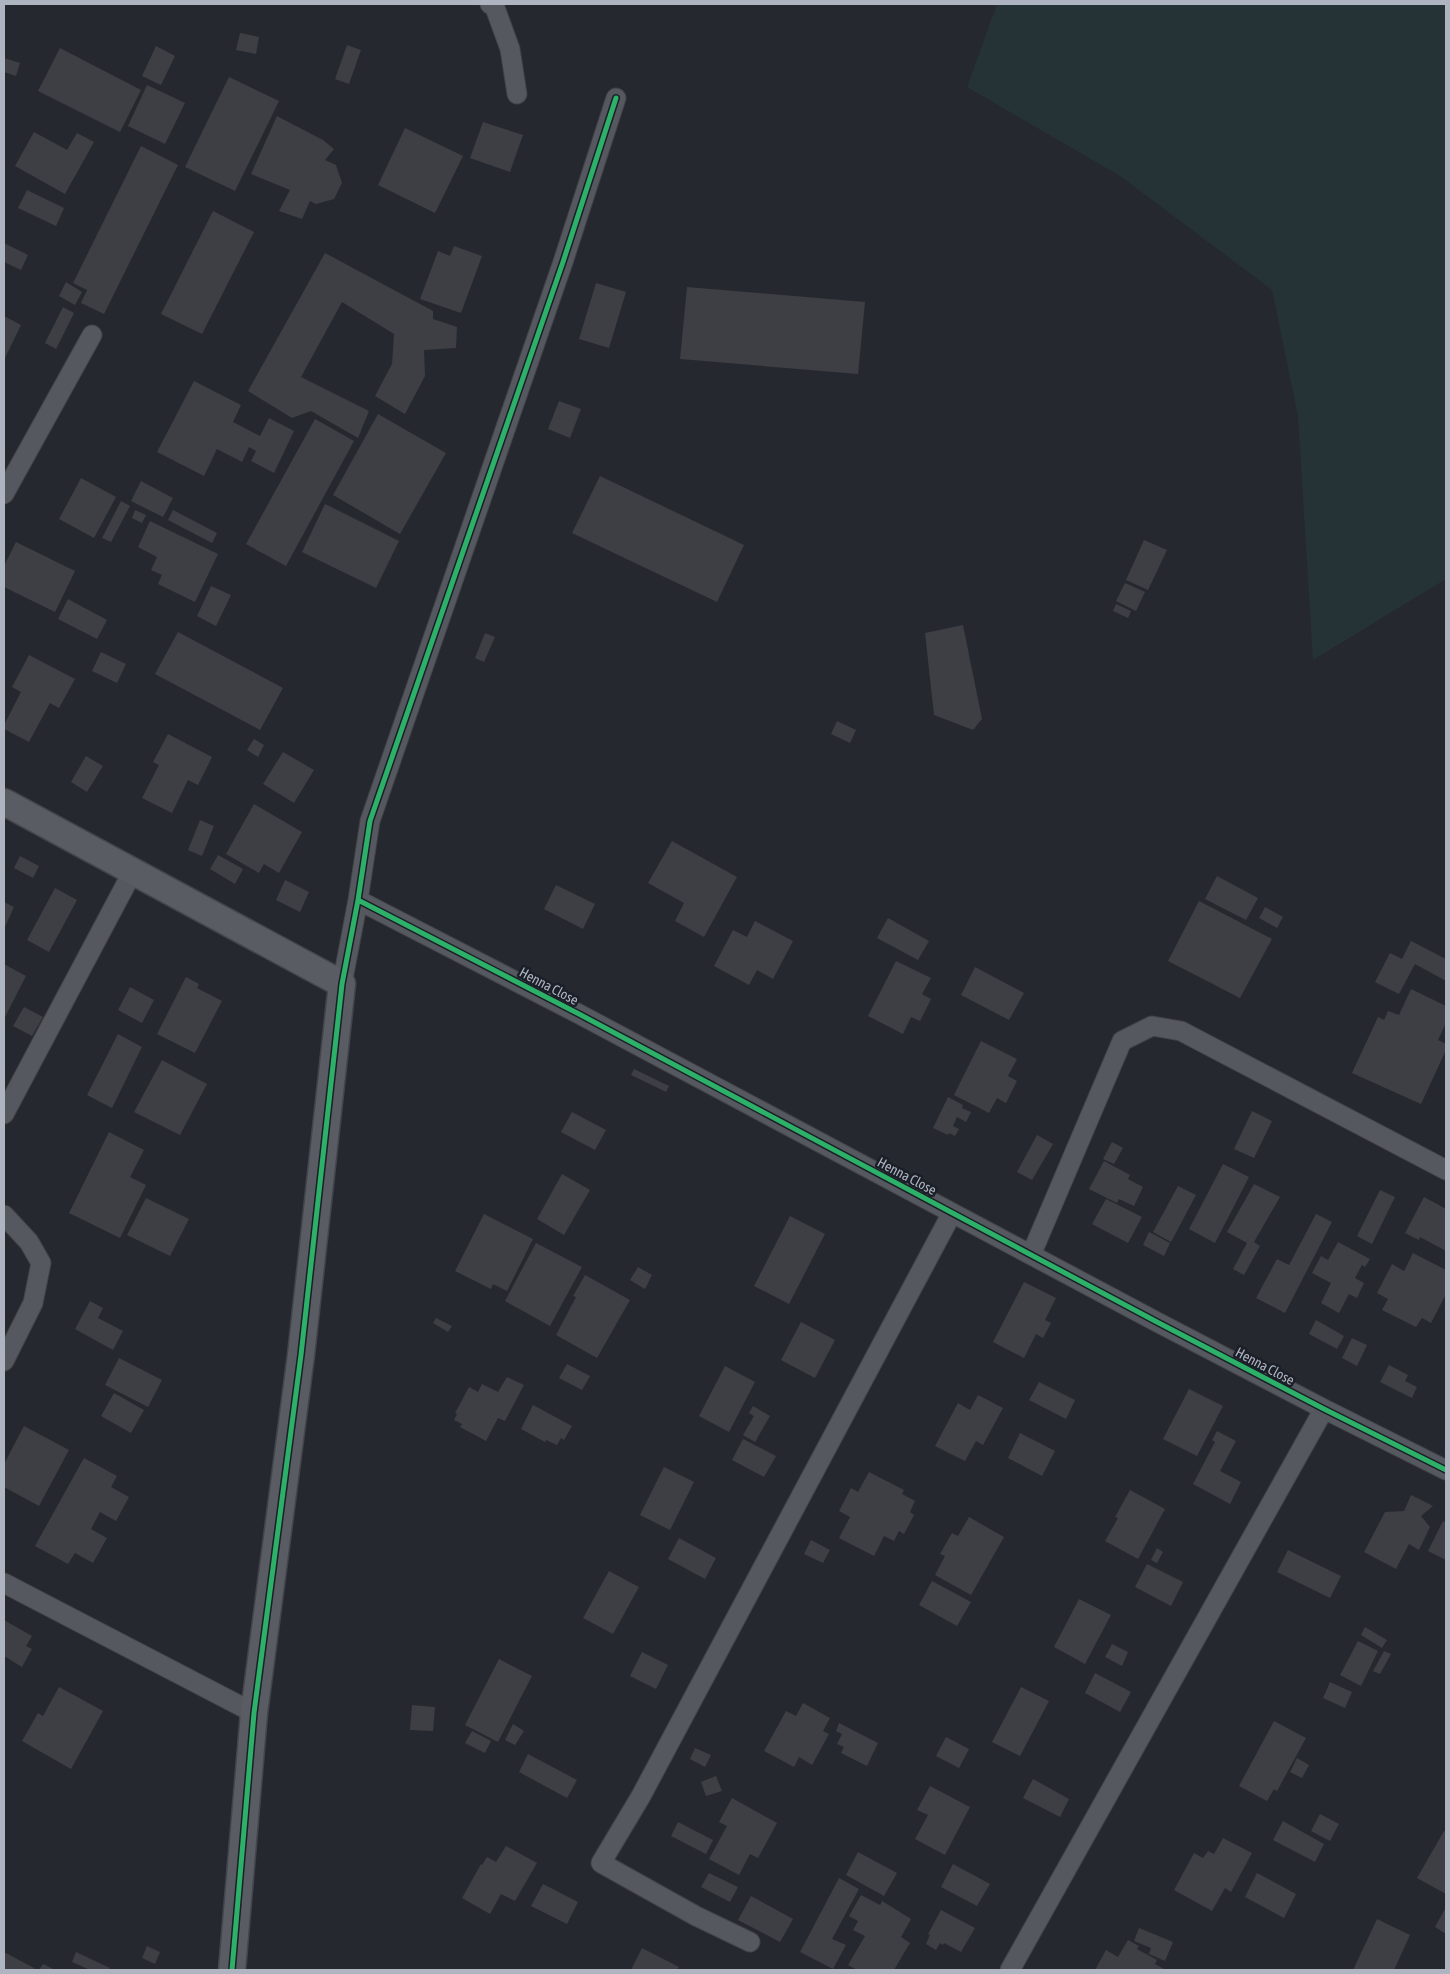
<svg xmlns="http://www.w3.org/2000/svg" width="1450" height="1974" viewBox="0 0 1450 1974" font-family="'Asap Condensed',sans-serif">
<style>
.green{fill:#263336}
.building{fill:#3d3f44}
.lines{fill:none;stroke-linecap:round;stroke-linejoin:round}
.street-casing{stroke:#414349;stroke-width:21}
.secondary-casing{stroke:#43454c;stroke-width:29}
.street{stroke:#55585e;stroke-width:19}
.secondary{stroke:#595c62;stroke-width:26}
.cycleway-casing{stroke:#1a1f28;stroke-width:8}
.cycleway{stroke:#2db169;stroke-width:5}
.labels{text-anchor:middle;stroke-width:5;stroke-linejoin:round;paint-order:stroke}
.street-label{font-size:14px;fill:#afb4c1;stroke:#1a1f28}
</style>
<rect width="100%" height="100%" fill="#26282f"/>
<!-- green -->
<path class="green" d="M997 4H1446V579L1313 660 1298 416 1272 290 1120 176 967 87Z"/>
<!-- building -->
<path class="building" d="M240 33 259 37 256 54 236 50Z
M347 45 361 50 349 84 335 79Z
M156 46 175 56 161 85 142 76Z
M60 48 141 90 120 132 38 91Z
M4 58 20 63 16 76 4 72Z
M229 77 279 101 235 191 185 167Z
M147 85 185 103 165 144 128 126Z
M277 116 323 140 334 149 325 160 336 165 342 183 334 199 316 204 310 201 302 219 279 211 290 190 251 174Z
M483 122 523 135 510 172 470 158Z
M405 128 463 156 435 213 378 185Z
M34 132 67 150 77 133 94 142 65 194 15 166Z
M141 146 178 165 104 314 81 303 87 290 73 283Z
M27 190 64 208 56 226 18 208Z
M213 211 254 232 202 334 161 314Z
M4 243 28 255 21 270 4 262Z
M454 246 482 256 461 313 420 299 438 251 450 256Z
M325 253 433 311V319L457 327 456 348 424 350 425 376 405 414 375 396 392 364 394 334 342 302 301 377 369 411 358 438 311 411 292 418 248 391Z
M66 282 82 292 75 305 59 296Z
M596 283 626 292 609 348 579 339Z
M687 287 865 302 858 374 680 359Z
M63 307 74 313 56 349 45 343Z
M4 316 21 325 4 360Z
M194 381 241 405 233 422 260 436 269 418 294 431 274 473 251 461 256 451 249 447 242 462 217 449 204 476 157 452Z
M559 401 581 409 570 438 548 429Z
M378 414 446 453 400 534 333 495Z
M315 419 354 441 286 566 246 544Z
M600 476 744 545 717 602 572 533Z
M81 478 116 497 94 538 59 519Z
M141 481 173 498 163 517 131 501Z
M121 501 130 506 111 542 102 538Z
M325 504 399 541 376 588 302 552Z
M135 510 146 515 142 523 132 518Z
M173 510 217 533 212 543 168 520Z
M150 521 218 554 195 602 158 584 162 575 151 570 157 557 138 547Z
M1144 540 1167 550 1148 590 1126 580Z
M16 542 75 571 55 612 4 587V566Z
M1125 583 1145 592 1136 611 1116 601Z
M211 586 231 595 216 626 197 616Z
M68 599 107 620 97 639 58 619Z
M1116 604 1131 611 1128 618 1113 611Z
M963 625 982 719 973 730 934 715 925 633Z
M178 632 283 688 260 730 155 674Z
M485 633 495 637 484 662 475 658Z
M101 652 126 664 117 683 92 671Z
M29 655 75 679 59 708 50 703 29 742 4 729V725L21 692 12 687Z
M837 721 856 730 850 743 831 734Z
M168 734 212 757 198 785 188 780 172 813 142 798 159 765 153 762Z
M254 739 264 745 258 757 247 750Z
M283 752 314 770 294 803 263 784Z
M86 756 103 766 87 792 71 782Z
M254 804 302 832 279 873 264 864 259 873 226 854Z
M200 820 214 826 202 856 188 850Z
M672 841 737 877 704 937 675 921 684 903 648 883Z
M218 855 243 869 235 884 210 869Z
M20 856 39 866 33 878 14 868Z
M1217 876 1258 898 1246 920 1205 899Z
M285 880 309 892 300 912 276 900Z
M556 885 595 904 583 929 544 909Z
M55 888 77 900 49 952 27 940Z
M1199 901 1272 939 1240 998 1168 961Z
M4 902 14 907 4 929Z
M1265 907 1283 917 1277 928 1259 918Z
M888 918 929 941 918 960 877 938Z
M755 921 793 941 773 979 757 970 749 985 714 966 733 930 747 937Z
M1411 941 1446 959V981L1415 964 1399 994 1375 982 1390 953 1402 959Z
M896 961 931 978 922 994 931 999 920 1021 911 1017 903 1034 868 1016Z
M4 964 26 976 4 1019Z
M975 967 1024 993 1009 1020 961 995Z
M186 977 199 984 197 988 222 1001 195 1053 157 1034Z
M130 987 154 1000 142 1023 118 1010Z
M1411 989 1446 1006V1023L1438 1040 1446 1044V1050L1421 1104 1352 1073 1378 1017 1384 1020 1388 1011 1399 1015Z
M24 1007 43 1017 32 1036 13 1026Z
M118 1034 142 1047 112 1108 87 1095Z
M981 1041 1017 1059 1008 1076 1017 1081 1006 1103 997 1098 989 1113 954 1095Z
M162 1060 207 1084 180 1135 134 1112Z
M634 1069 669 1086 666 1092 631 1075Z
M948 1097 963 1105 962 1108 971 1112 966 1122 957 1117 953 1126 959 1129 955 1136 949 1133 948 1135 933 1128Z
M1252 1111 1272 1121 1254 1158 1234 1149Z
M572 1112 606 1130 595 1150 561 1132Z
M109 1132 144 1150 130 1177 146 1185 120 1238 69 1213Z
M1037 1135 1053 1144 1032 1180 1017 1172Z
M1112 1142 1123 1148 1114 1164 1103 1159Z
M1104 1161 1130 1175 1128 1179 1143 1187 1134 1206 1119 1199 1117 1203 1089 1189Z
M1223 1164 1249 1177 1215 1243 1189 1229Z
M562 1174 590 1190 564 1235 537 1219Z
M1254 1184 1280 1197 1254 1242 1260 1246 1244 1275 1233 1269 1247 1243 1227 1232Z
M1178 1186 1196 1195 1171 1242 1153 1232Z
M1380 1190 1395 1197 1372 1244 1357 1236Z
M1424 1197 1446 1209V1251L1420 1237 1419 1240 1405 1233Z
M146 1198 189 1219 170 1256 127 1235Z
M1106 1199 1142 1217 1128 1243 1092 1224Z
M484 1214 533 1239 507 1291 493 1284 491 1289 455 1271Z
M1316 1214 1332 1222 1285 1313 1256 1298 1277 1259 1289 1265Z
M790 1216 825 1234 789 1304 754 1286Z
M1149 1232 1170 1243 1164 1256 1143 1245Z
M1338 1242 1370 1259 1365 1267 1362 1265 1355 1278 1364 1283 1357 1298 1349 1294 1339 1313 1321 1303 1331 1283 1312 1273 1321 1256 1328 1260Z
M536 1243 582 1267 550 1326 505 1301Z
M1413 1253 1446 1270V1294L1431 1323 1422 1318 1416 1327 1382 1310 1388 1299 1377 1293 1392 1264 1404 1271Z
M638 1267 652 1275 645 1289 630 1280Z
M585 1275 630 1300 597 1358 556 1335 576 1297 573 1296Z
M1024 1282 1056 1298 1045 1320 1051 1323 1043 1338 1036 1334 1024 1358 993 1342Z
M90 1301 103 1308 98 1318 123 1331 113 1350 75 1329Z
M436 1318 452 1326 448 1332 433 1323Z
M1316 1320 1344 1336 1337 1349 1309 1334Z
M801 1322 835 1340 815 1378 781 1360Z
M1352 1338 1367 1345 1357 1366 1342 1358Z
M119 1358 162 1380 148 1407 105 1385Z
M567 1364 590 1376 582 1390 559 1378Z
M1389 1365 1408 1375 1405 1381 1417 1387 1412 1398 1380 1382Z
M725 1366 755 1382 729 1432 699 1416Z
M507 1377 524 1385 505 1421 498 1418 486 1441 460 1427 462 1424 454 1420 457 1414 455 1413 469 1387 478 1392 482 1384 498 1392Z
M1039 1382 1075 1400 1066 1419 1029 1400Z
M1189 1389 1223 1406 1197 1456 1163 1439Z
M114 1393 144 1410 131 1433 101 1416Z
M978 1395 1003 1408 983 1445 976 1441 965 1461 935 1446 958 1403 970 1410Z
M533 1405 572 1426 564 1440 561 1438 557 1445 546 1440 545 1442 521 1429Z
M753 1406 770 1416 755 1442 743 1435 754 1416 749 1413Z
M24 1426 69 1450 39 1506 4 1487V1464Z
M1217 1431 1236 1441 1220 1471 1241 1482 1230 1504 1193 1484 1215 1442 1212 1440Z
M1020 1433 1055 1451 1042 1476 1008 1458Z
M743 1439 776 1456 764 1477 732 1460Z
M84 1458 117 1476 111 1487 129 1497 116 1521 100 1512 91 1529 107 1538 93 1563 75 1553 68 1564 35 1546Z
M664 1467 694 1482 670 1530 640 1515Z
M869 1472 904 1490 902 1494 915 1501 910 1512 914 1515 904 1534 899 1531 894 1541 884 1536 874 1556 839 1538 850 1517 839 1511 851 1488 858 1492Z
M1130 1490 1165 1509 1138 1559 1105 1541 1118 1518 1115 1517Z
M1411 1495 1433 1506 1421 1516 1430 1527 1419 1550 1409 1544 1396 1569 1364 1552 1385 1512 1404 1511Z
M969 1517 1004 1537 971 1595 935 1575 945 1556 940 1554 952 1533 958 1536Z
M1443 1521 1446 1523V1560L1428 1551Z
M679 1538 716 1558 705 1579 668 1559Z
M811 1540 830 1550 823 1563 804 1554Z
M1157 1548 1163 1552 1157 1563 1151 1560Z
M1288 1550 1341 1576 1330 1598 1277 1572Z
M1147 1564 1183 1582 1171 1606 1135 1587Z
M609 1571 639 1587 613 1634 583 1618Z
M932 1581 971 1602 957 1626 919 1605Z
M1079 1599 1111 1615 1085 1664 1054 1647Z
M4 1620 32 1636 26 1646 32 1649 22 1667 4 1656Z
M1365 1627 1387 1640 1382 1648 1361 1635Z
M1358 1641 1378 1651 1361 1686 1340 1675Z
M1112 1644 1128 1652 1122 1666 1105 1657Z
M1384 1651 1391 1654 1380 1674 1373 1671Z
M642 1652 668 1665 656 1689 630 1676Z
M499 1659 532 1676 498 1742 465 1725Z
M1095 1673 1131 1692 1120 1712 1085 1693Z
M1330 1682 1352 1692 1345 1708 1323 1698Z
M59 1687 103 1711 71 1769 22 1741 38 1713 43 1716Z
M1021 1687 1049 1701 1020 1756 992 1742Z
M803 1703 830 1718 823 1731 829 1734 812 1765 799 1757 794 1767 764 1751 786 1711 796 1716Z
M412 1705 435 1707 433 1731 410 1730Z
M1274 1721 1306 1738 1277 1791 1274 1789 1267 1801 1239 1786Z
M839 1723 878 1743 867 1766 841 1753 844 1747 837 1744 842 1734 836 1731Z
M513 1724 524 1731 515 1745 505 1740Z
M472 1731 491 1741 485 1753 465 1743Z
M946 1737 969 1749 959 1768 936 1756Z
M695 1748 711 1755 705 1767 690 1759Z
M528 1754 577 1780 567 1798 519 1772Z
M1297 1758 1309 1765 1302 1778 1290 1772Z
M716 1776 722 1791 706 1796 701 1782Z
M1033 1779 1069 1799 1060 1817 1023 1798Z
M930 1786 970 1807 945 1855 915 1839 928 1815 917 1810Z
M732 1798 777 1823 758 1858 750 1854 739 1875 709 1859 727 1826 719 1822Z
M1320 1814 1339 1824 1330 1841 1311 1831Z
M1283 1821 1324 1844 1315 1862 1273 1840Z
M678 1822 713 1840 706 1854 671 1836Z
M1444 1831 1446 1832V1894L1417 1878Z
M1223 1838 1252 1853 1231 1892 1225 1888 1212 1911 1174 1890 1194 1853 1203 1858 1208 1851 1214 1854Z
M506 1846 537 1863 515 1901 501 1894 490 1914 462 1898 481 1864 482 1865 487 1857 496 1862Z
M858 1852 897 1873 884 1896 846 1875Z
M953 1864 990 1884 977 1906 941 1887Z
M709 1873 738 1887 730 1902 701 1887Z
M1257 1873 1296 1894 1284 1918 1245 1897Z
M839 1878 859 1889 832 1939 846 1945 833 1969 800 1952Z
M543 1884 578 1902 567 1924 531 1906Z
M861 1895 880 1905 882 1901 911 1919 901 1937 910 1943 894 1970H857L848 1965 865 1936 853 1930 858 1921 849 1916Z
M751 1896 793 1919 780 1942 738 1920Z
M1446 1907V1934L1435 1927Z
M941 1910 975 1928 961 1952 944 1943 943 1945 940 1943 936 1950 926 1944 930 1935 928 1934Z
M1377 1919 1410 1935 1394 1970H1353Z
M1139 1928 1173 1942 1165 1961 1149 1954 1151 1948 1134 1941Z
M1128 1940 1139 1946 1137 1949 1157 1960 1155 1964 1166 1970H1095L1106 1950 1118 1957Z
M147 1946 160 1952 155 1964 142 1958Z
M642 1948 679 1967 677 1970H631Z
M4 1952 34 1968 33 1970H4Z
M76 1952 110 1968 109 1970H90L72 1962Z
M43 1964 55 1970H39Z"/>
<g class="lines">
<!-- street casing -->
<g class="street-casing">
<path id="street" d="M490 4 494 5 510 49 517 94
M4 494 92 335
M358 900 579 1014 1157 1322 1324 1409 1446 1470
M342 984 358 900 370 821 563 262 616 98
M4 1114 133 871
M4 1215 29 1242 41 1263 33 1303 4 1361
M1031 1255 1122 1041 1152 1026 1181 1031 1446 1170
M4 1583 254 1713
M750 1942 696 1916 601 1863 641 1796 952 1213
M1010 1970 1324 1409"/>
</g>
<!-- secondary casing -->
<g class="secondary-casing">
<path id="secondary" d="M4 802 342 984 301 1355 254 1713 232 1970"/>
</g>
<!-- street -->
<use href="#street" class="street"/>
<!-- secondary -->
<use href="#secondary" class="secondary"/>
<!-- cycleway casing -->
<g class="cycleway-casing">
<path id="cycleway" d="M358 900 579 1014 1157 1322 1324 1409 1446 1470
M232 1970 254 1713 301 1355 342 984 358 900 370 821 563 262 616 98"/>
</g>
<!-- cycleway -->
<use href="#cycleway" class="cycleway"/>
</g>
<g class="labels">
<!-- street labels -->
<g class="street-label">
<text transform="translate(549 986) rotate(28)" y="5">Henna Close</text>
<text transform="translate(907 1176) rotate(28)" y="5">Henna Close</text>
<text transform="translate(1265 1366) rotate(28)" y="5">Henna Close</text>
</g>
</g>
<!-- border -->
<rect width="1450" height="1974" fill="none" stroke="#afb4c1" stroke-width="10"/>
</svg>
